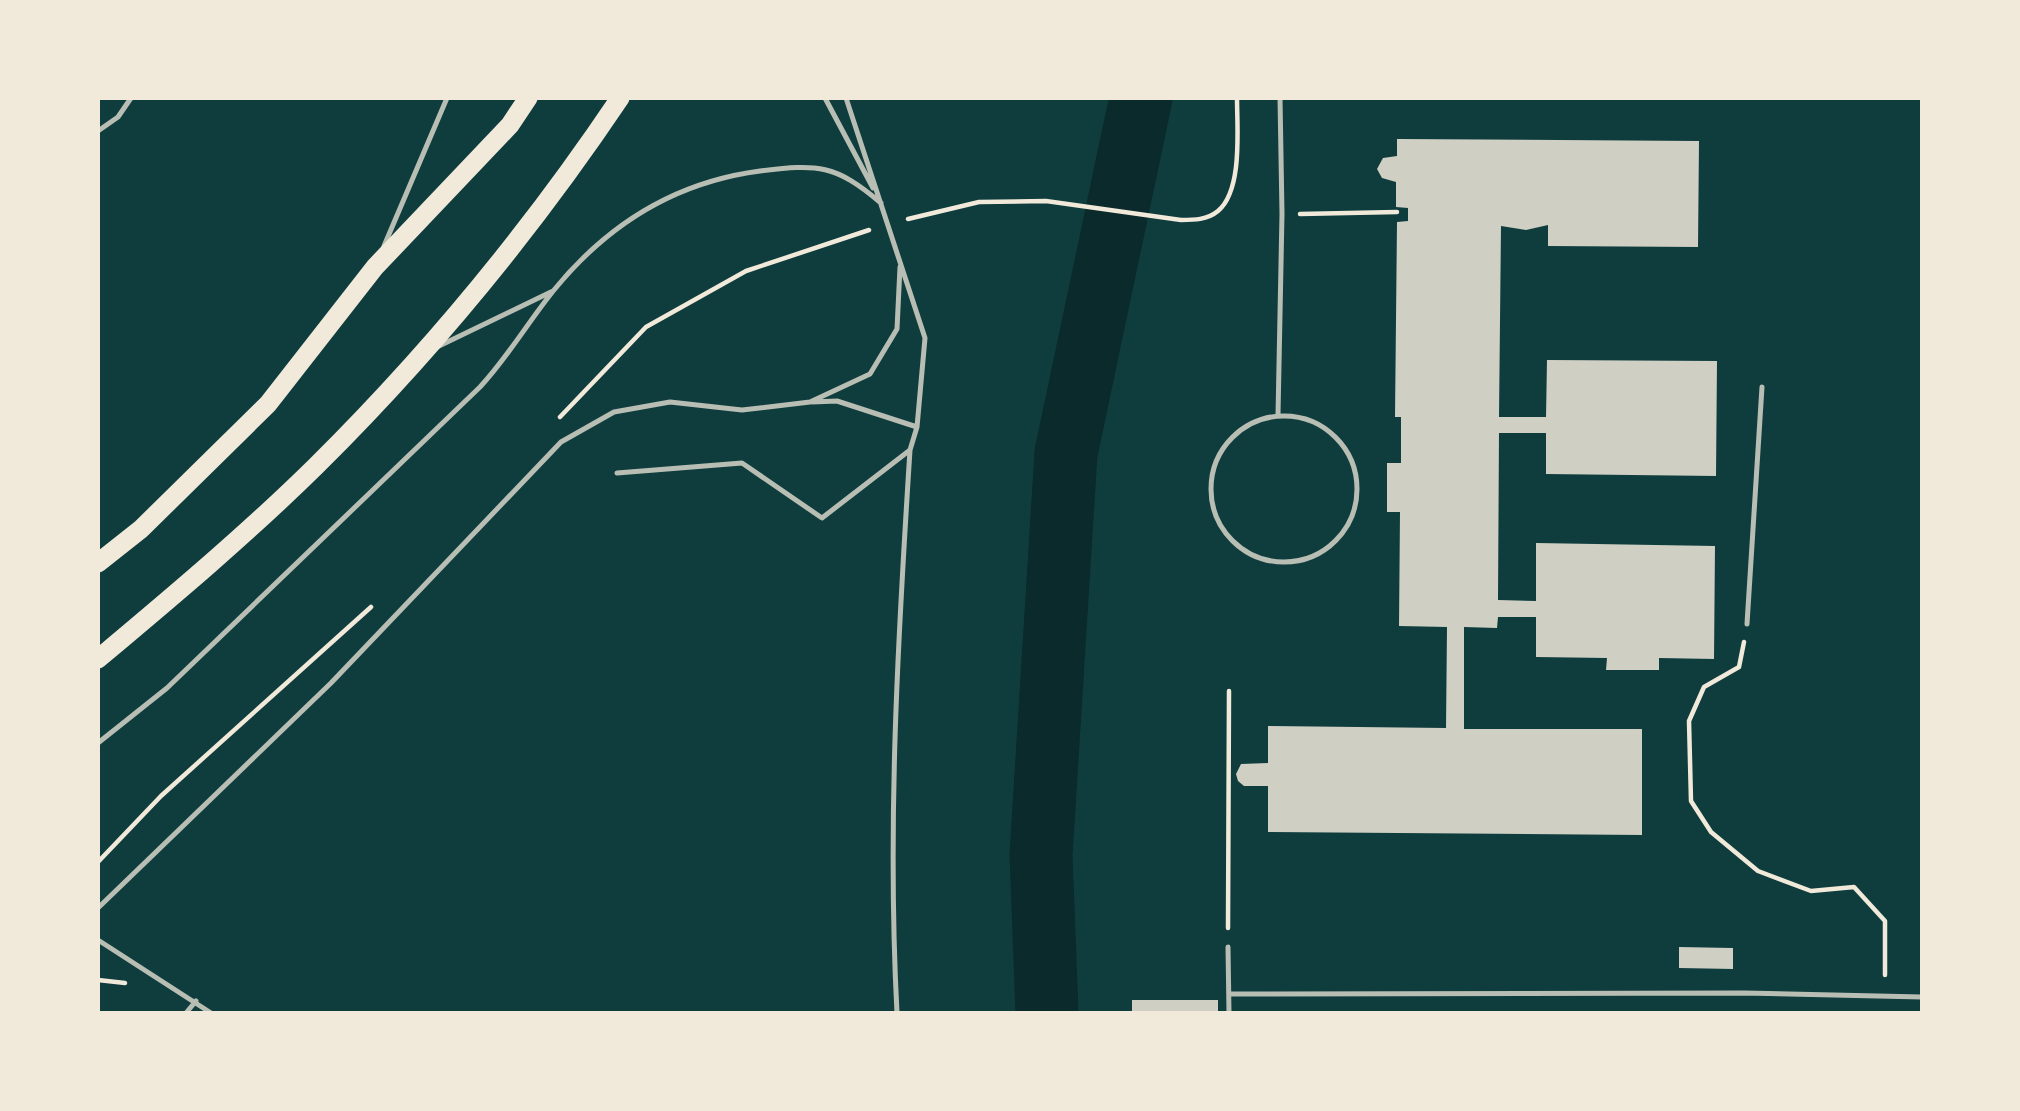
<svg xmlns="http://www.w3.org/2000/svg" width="2020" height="1111" viewBox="0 0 2020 1111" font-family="Signika,sans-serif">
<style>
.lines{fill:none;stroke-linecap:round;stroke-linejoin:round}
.river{stroke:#0a2a2b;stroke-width:63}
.building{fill:#cfcfc3}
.path{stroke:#f1e9da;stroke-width:4.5}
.service{stroke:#b8beb3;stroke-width:5}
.trunk{stroke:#f1e9da;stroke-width:19}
</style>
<rect width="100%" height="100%" fill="#0f3d3e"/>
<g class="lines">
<!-- river -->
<path class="river" d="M1047 1013 1041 855 1066 453 1141 98"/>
</g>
<!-- building -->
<path class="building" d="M1397 139 1699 141 1698 247 1548 246V225L1526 230 1501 226 1499 417H1546L1547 360 1717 361 1716 476 1546 474V433H1499L1498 600 1536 601V543L1715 546 1714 659 1659 658V670H1606L1607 658 1536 657V617H1498L1497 628 1464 627V729H1642V835L1268 832V786H1244L1238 781 1236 774 1241 764 1268 763V726L1446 728 1447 627 1399 626 1400 512H1387V463H1401V417H1395L1397 222 1408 221V208L1396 207V182L1382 178 1377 169 1383 158 1397 156Z
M1679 947 1733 948V969L1679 968Z
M1132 1000H1218V1013H1132Z"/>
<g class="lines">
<!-- path -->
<path class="path" d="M1300 214 1397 212
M908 219 979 202 1046 201 1181 220C1194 220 1207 220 1218 211 1243 190 1237 128 1237 98
M560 417 646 327 746 271 869 230
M1744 642 1739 667 1704 687 1689 721 1691 801 1711 832 1758 871 1811 891 1854 887 1885 921V975
M98 862 161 796 371 607
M1228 928 1229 691
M98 980 125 983"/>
<!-- service -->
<path class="service" d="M825 98 873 188
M846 98 925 338 917 427 910 450C898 637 887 825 897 1013
M98 131 118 117 131 98
M384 246 447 98
M439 346 553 291
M812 402 837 401 917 427
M1278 415 1282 214 1280 98
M1211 489a73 73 0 1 1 146 0a73 73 0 1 1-146 0Z
M617 473 742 463 822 518 910 450
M1747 624 1762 387
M98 743 167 688 480 387C508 357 528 322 554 290 607 225 676 182 760 171 818 164 835 164 881 203
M98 908 331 683 561 442 614 412 670 402 742 410 810 402 870 374 897 329 900 267
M98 940 211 1013
M1228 947 1229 1013
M1229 994 1744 993 1922 997
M186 1013 196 1001"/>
<!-- trunk -->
<path class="trunk" d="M98 563 141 529 268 404 375 267 510 125 528 98
M98 659C172 597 247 534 316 466 429 354 532 229 620 98"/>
</g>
<!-- border -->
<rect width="2020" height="1111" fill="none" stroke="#f1e9da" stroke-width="200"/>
</svg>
